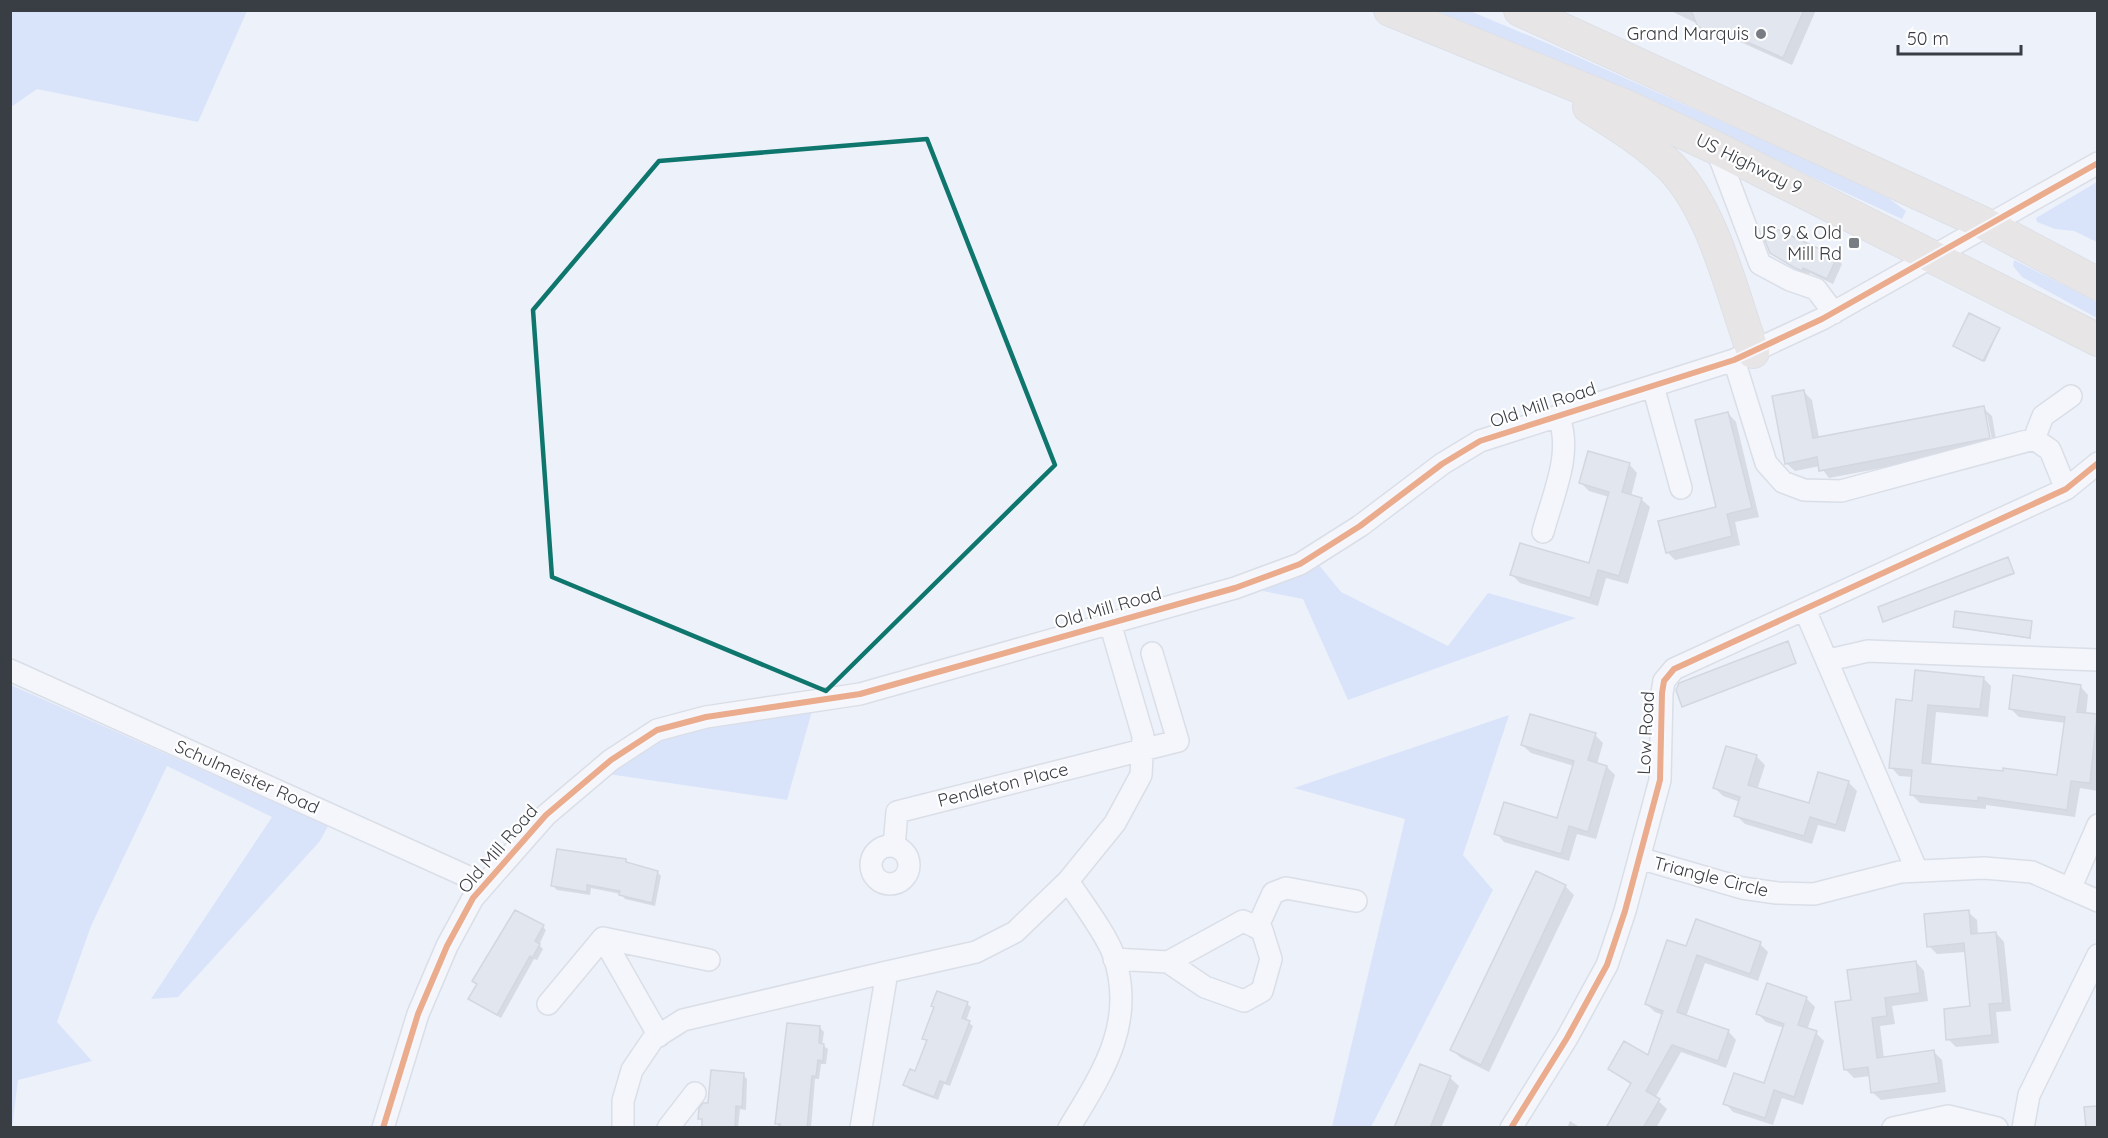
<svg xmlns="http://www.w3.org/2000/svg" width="2108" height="1138" viewBox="0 0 2108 1138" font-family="Quicksand,sans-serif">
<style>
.green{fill:#c2d6fb}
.shadow{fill:#0003;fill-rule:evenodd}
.building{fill:#d6dae2;stroke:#b4b8bf;stroke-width:1.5}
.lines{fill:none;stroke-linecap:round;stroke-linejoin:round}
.minor-casing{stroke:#c4c8cf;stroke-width:24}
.highway-casing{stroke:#c9ccd0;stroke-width:34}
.minor{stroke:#fcfdfe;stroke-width:21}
.highway{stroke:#e2d7cf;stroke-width:32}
.cycleway-casing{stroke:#fff;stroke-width:10}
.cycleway{stroke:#e8590c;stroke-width:6}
.marked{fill:none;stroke:#0f766e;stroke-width:4.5;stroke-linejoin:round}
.poi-dot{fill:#787c83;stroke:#fff;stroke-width:2}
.labels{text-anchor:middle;stroke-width:4.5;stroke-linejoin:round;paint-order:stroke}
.poi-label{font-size:18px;fill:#393d44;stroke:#fff;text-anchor:end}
.street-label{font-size:18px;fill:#393d44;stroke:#fff}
</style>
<rect width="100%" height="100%" fill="#edf1f9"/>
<!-- green -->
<path class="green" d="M10 11 11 10 247 11 198 122 37 89 11 107Z
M1437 11H1470L1549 44 1817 164 1888 198 1906 211 1902 219 1644 99Z
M2097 182V242L2074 231 2055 229 2037 222 2036 218Z
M2014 260 2097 302V318L2022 277 2013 266Z
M1319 565 1341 592 1448 646 1488 593 1576 618 1348 700 1303 599 1253 589Z
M11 685 328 826 320 841 178 997 151 999 272 817 167 766 91 926 57 1022 92 1061 18 1080 12 1128Z
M812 711 787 800 601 773 653 742 707 725Z
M1509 715 1463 855 1493 890 1371 1127H1332L1405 819 1294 788Z"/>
<!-- shadow -->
<path class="shadow" d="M1669 10H1816L1792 65 1736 40 1722 42 1698 24Z
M1771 252 1836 258 1842 264 1833 284 1810 273 1808 276 1803 274Z
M1999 330 1985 362 1956 347Z
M1803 391 1812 400 1819 438 1983 408 1992 416 1997 446 1829 478 1820 466 1795 471 1786 463ZM1984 415H1987L1993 445H1990Z
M1728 413 1736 422 1759 517 1735 522 1740 545 1675 560 1667 552 1718 508Z
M1629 464 1637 473 1631 496 1641 499 1650 507 1628 584 1606 578 1598 606 1520 583 1512 575 1590 565 1609 497 1589 491 1580 482Z
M2008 559 2015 574 1885 621 1880 608Z
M2031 623V639L1954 627Z
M1789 644 1796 664 1683 706Z
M1983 678 1991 686 1988 717 1936 712 1931 766 2058 777 2066 723 2019 717 2010 708 2080 686 2088 695 2086 714 2098 716V791L2080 788 2075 817 1986 805V809L1920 803 1912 795 1913 777 1899 776 1891 767 1913 703Z
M1595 735 1603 743 1597 764 1607 767 1615 775 1596 839 1577 834 1569 861 1504 842 1496 833 1558 820 1574 766 1531 753 1522 745Z
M1756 756 1765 765 1757 790 1810 805 1819 774 1849 783 1857 791 1845 832 1818 825 1812 844 1745 824 1736 815 1740 802 1723 796 1715 788Z
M625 860 630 865 657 872 661 876 655 906 625 899 621 894 591 888 590 895 557 890 553 886Z
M1537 873 1566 887 1574 895 1489 1072 1461 1058 1452 1050Z
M1968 912 1977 920 1978 935 1996 933 2004 942 2011 1011 1996 1012 1999 1043 1956 1047 1948 1039 1972 1008 1966 952 1937 954 1929 946Z
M543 927 546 930 539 945 543 949 537 960 534 959 501 1018 474 1002 470 999 478 985 474 981Z
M1760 944 1768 952 1758 981 1705 963 1686 1017 1728 1031 1736 1040 1726 1068 1681 1052 1655 1098 1667 1109 1656 1128H1607L1632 1085 1610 1069 1648 1057 1663 1015 1655 1012 1646 1004 1687 948Z
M1916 962 1924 971 1928 1001 1892 1006 1895 1024 1880 1026 1884 1059 1934 1052 1942 1060 1946 1092 1881 1100 1872 1092 1870 1076 1854 1078 1846 1070 1853 1001Z
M1768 985 1807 999 1815 1007 1807 1030 1816 1033 1824 1041 1803 1105 1782 1098 1773 1125 1733 1112 1725 1103 1765 1085 1784 1028 1766 1022 1758 1014Z
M967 1004 971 1007 966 1021 973 1026 950 1086 944 1084 938 1100 909 1089 905 1085 916 1073 928 1043 924 1038 935 1009 933 1006Z
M820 1028 824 1032 822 1045 828 1049 826 1064H821L819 1079H815L811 1128H778L780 1074H783Z
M743 1075 747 1079 746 1110 740 1109 738 1128H703L704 1122 700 1118 709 1105Z
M1450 1078 1459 1086 1441 1128H1395Z
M1570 1121 1581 1128H1567Z"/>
<!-- building -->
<path class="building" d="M1691 10H1804L1783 58 1727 33 1713 35 1704 31 1697 25Z
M1770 226 1837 257 1827 279 1803 268 1802 271 1795 268 1770 253 1764 238Z
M1969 313 2000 328 1983 361 1953 346Z
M1804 390 1813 438 1984 406 1990 438 1819 471 1817 457 1785 464 1772 396Z
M1728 412 1752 508 1727 514 1732 536 1666 553 1658 521 1716 507 1695 420Z
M1588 451 1630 463 1622 492 1642 498 1619 576 1598 570 1590 598 1510 575 1520 543 1589 563 1609 492 1579 483Z
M2008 557 2014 573 1883 622 1878 607Z
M1955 611 2032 621 2030 638 1953 627Z
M1788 641 1796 663 1682 707 1676 690 1679 683Z
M1915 670 1984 677 1980 709 1928 705 1922 763 2003 771V768L2057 775 2065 717 2009 709 2013 675 2081 685 2077 712 2097 714 2090 783 2071 781 2067 810 1978 797V801L1910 795 1912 770 1889 768 1896 699 1912 701Z
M1530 714 1596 733 1588 760 1607 766 1588 832 1569 826 1561 854 1494 834 1504 802 1557 818 1574 761 1521 745Z
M1726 746 1757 755 1748 785 1809 803 1818 772 1849 781 1836 825 1810 817 1804 836 1734 816 1740 797 1713 788Z
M557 849 626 859V862L658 871 652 903 619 895 620 891 587 885V892L551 886Z
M1536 871 1566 885 1481 1065 1450 1050Z
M515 910 544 925 535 941 540 944 532 958 530 956 497 1015 468 999 477 984 472 981Z
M1969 910 1971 934 1996 932 2003 1003 1989 1004 1992 1035 1946 1040 1944 1009 1970 1006 1964 943 1927 947 1924 914Z
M1696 919 1761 942 1750 974 1697 955 1677 1012 1729 1030 1718 1061 1672 1045 1646 1091 1660 1099 1643 1128H1606L1631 1083 1608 1069 1624 1041 1648 1055 1663 1011 1645 1004 1667 940 1686 946Z
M1916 961 1920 993 1885 998 1887 1016 1872 1018 1877 1058 1934 1050 1939 1083 1871 1093 1868 1067 1844 1070 1835 1002 1851 1000 1847 970Z
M1767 983 1807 997 1798 1025 1817 1031 1794 1097 1774 1090 1765 1118 1723 1104 1734 1073 1764 1083 1784 1024 1756 1014Z
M937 991 968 1002 962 1018 970 1021 946 1083 940 1081 934 1097 903 1085 910 1069 915 1071 927 1040 922 1039 934 1007 931 1006Z
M787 1023 820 1026 819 1043 824 1044 823 1061 818 1060 816 1076H812L807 1128H780V1124H775Z
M1420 1064 1451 1076 1430 1128H1394Z
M711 1070 744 1073 742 1107 736 1106 735 1128H702V1119H698L699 1108 703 1103H708Z
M2097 1106V1128H2086L2084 1107Z"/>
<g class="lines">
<!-- minor casing -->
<g class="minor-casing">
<path id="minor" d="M1716 148 1760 264 1790 280 1816 289 1834 313
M1734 360 1766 463 1783 482 1804 490 1841 491 2034 439 2050 450 2066 489
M1653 386 1681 488
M2034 439 2043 416 2071 396
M1543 532C1552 497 1574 451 1558 416
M1805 610 1917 871
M1829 660 1868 651 2098 660
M10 670 484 884
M871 865a19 19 0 1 1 38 0a19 19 0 1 1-38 0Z
M894 846 897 812 1178 741 1152 653
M1639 858 1742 888 1777 893 1814 894 1900 872 1984 868 2032 872 2098 901
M1068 881C1081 901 1107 935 1114 956 1136 1023 1103 1072 1069 1128
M2070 889 2098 825
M1243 921 1262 930 1271 959 1262 991 1244 1001 1205 987 1168 962Z
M1257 928 1273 893 1286 888 1356 901
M603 938 659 1036
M603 938 709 960
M1114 959 1168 962
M548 1004 603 938
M383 1128 418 1014 447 946 473 898 546 815 611 760 657 730 706 717 860 694 1235 588 1300 564 1360 526 1442 464 1480 441 1734 360 1822 319 2098 163
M623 1128V1101L632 1070 653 1039 683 1020 887 972
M668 1128 695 1093
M861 1128 887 972 976 952 1015 932 1068 881 1115 823 1141 775 1143 736 1110 623
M1511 1128 1567 1038 1607 965 1625 911 1660 780 1662 693 1664 681 1674 669 2066 489 2098 463
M1893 1128 1948 1116 1997 1128
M2023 1128 2029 1095 2098 955"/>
</g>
<!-- highway casing -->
<g class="highway-casing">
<path id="highway" d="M1390 10 1626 106 1716 148 2098 340
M1520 10 1985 224 2098 284
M1589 107C1617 125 1647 143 1671 167 1714 211 1732 294 1753 352"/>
</g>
<!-- minor -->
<use href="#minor" class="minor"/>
<!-- highway -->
<use href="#highway" class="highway"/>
<!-- cycleway casing -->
<g class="cycleway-casing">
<path id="cycleway" d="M383 1128 418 1014 447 946 473 898 546 815 611 760 657 730 706 717 860 694 1235 588 1300 564 1360 526 1442 464 1480 441 1734 360 1822 319 2098 163
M1511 1128 1567 1038 1607 965 1625 911 1660 780 1662 693 1664 681 1674 669 2066 489 2098 463"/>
</g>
<!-- cycleway -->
<use href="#cycleway" class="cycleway"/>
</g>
<!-- marked area -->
<path d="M0 0H2108V1138H0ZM927 139 1055 465 826 691 552 577 533 310 659 161Z" fill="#edf1f9" fill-opacity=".55" fill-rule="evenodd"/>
<path class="marked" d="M927 139 1055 465 826 691 552 577 533 310 659 161Z"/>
<!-- markers -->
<g class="poi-dot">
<circle cx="1761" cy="34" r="6"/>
<rect x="1848" y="237" width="12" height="12" rx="3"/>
</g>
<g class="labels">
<!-- poi labels -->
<g class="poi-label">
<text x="1749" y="40">Grand Marquis</text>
<text x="1842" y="239">US 9 &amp; Old<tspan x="1842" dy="21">Mill Rd</tspan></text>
</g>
<!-- street labels -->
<g class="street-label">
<text transform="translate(1749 164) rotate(26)" y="6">US Highway 9</text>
<text transform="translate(1543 405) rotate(-18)" y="6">Old Mill Road</text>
<text transform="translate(1108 608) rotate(-16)" y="6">Old Mill Road</text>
<text transform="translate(1646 733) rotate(-87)" y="6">Low Road</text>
<text transform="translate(247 777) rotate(24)" y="6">Schulmeister Road</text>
<text transform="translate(1003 785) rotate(-14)" y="6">Pendleton Place</text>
<text transform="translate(498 849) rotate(-49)" y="6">Old Mill Road</text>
<text transform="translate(1711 877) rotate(14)" y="6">Triangle Circle</text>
</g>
</g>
<!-- border -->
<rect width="2108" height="1138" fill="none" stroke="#393d44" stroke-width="24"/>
<!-- scale -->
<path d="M1898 45v9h123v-9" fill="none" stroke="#393d44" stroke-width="3"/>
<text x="1907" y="45" font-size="18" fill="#393d44" stroke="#ffffff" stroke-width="4.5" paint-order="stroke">50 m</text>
</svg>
